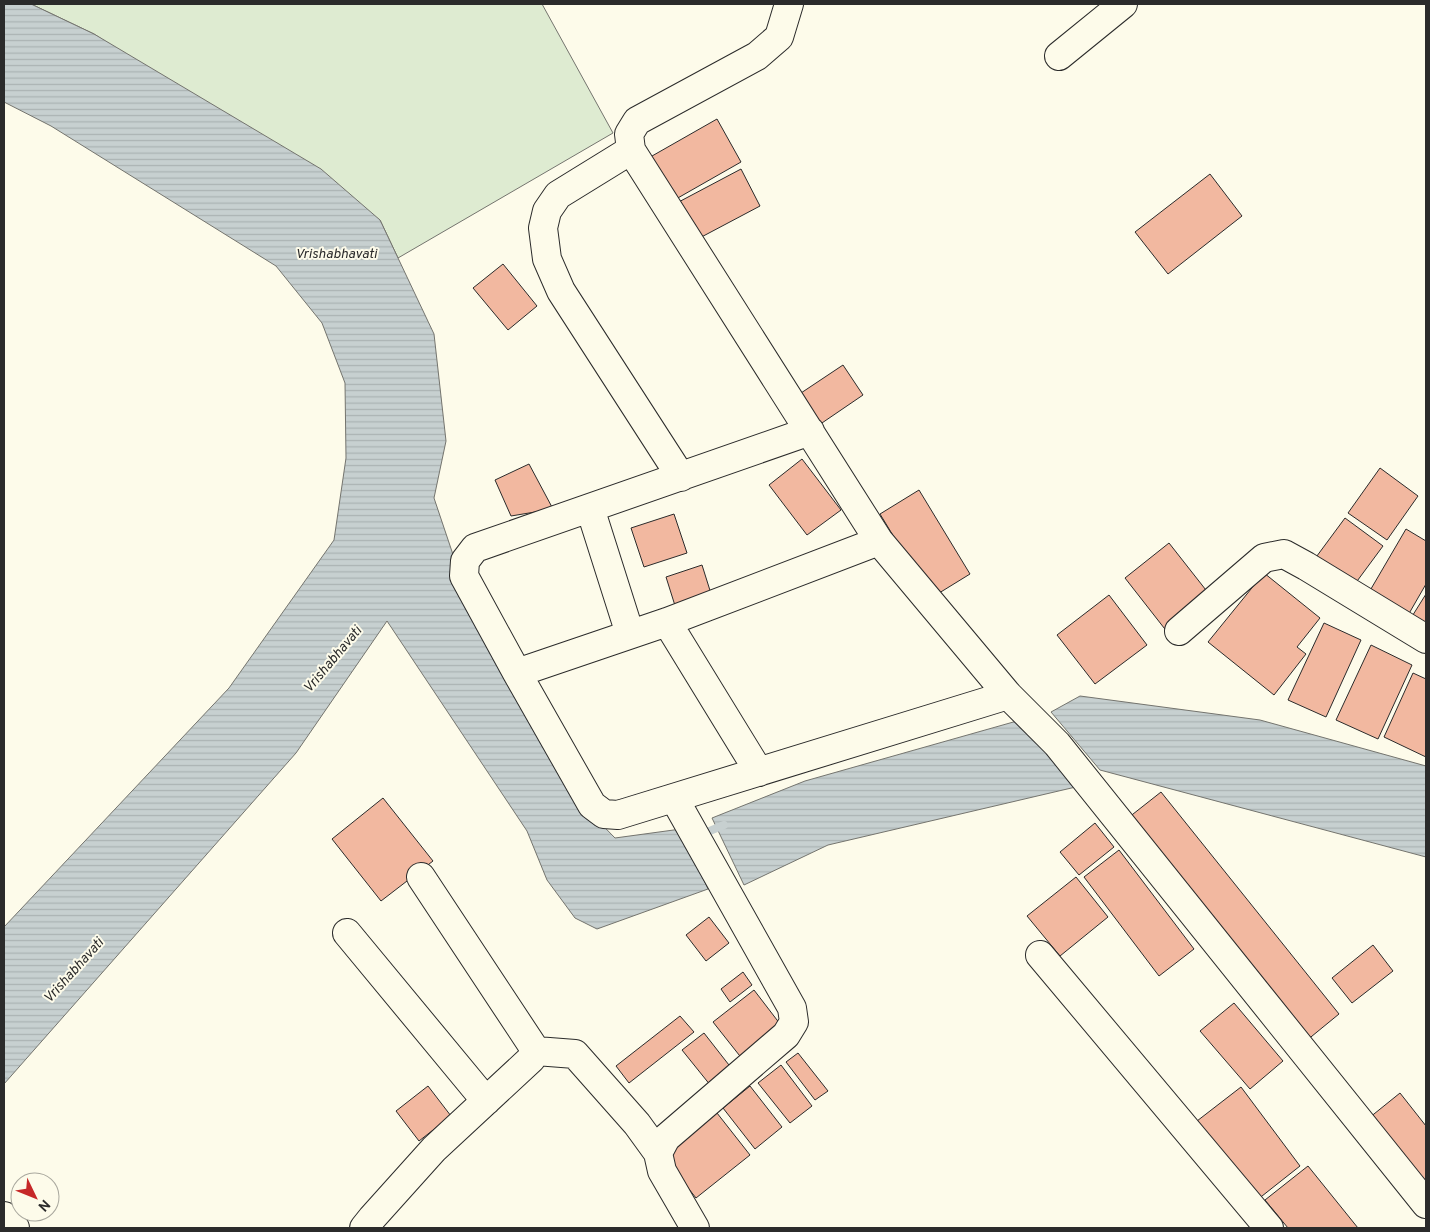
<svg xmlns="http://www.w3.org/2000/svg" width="1430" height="1232" viewBox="0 0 1430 1232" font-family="Overpass,sans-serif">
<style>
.green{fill:#deebd1;stroke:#74746e}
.water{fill:url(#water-rules);stroke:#74746e}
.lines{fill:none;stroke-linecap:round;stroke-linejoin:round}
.stream{stroke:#c7d0d0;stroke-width:8}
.building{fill:#f2b8a0;stroke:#2b2b2b}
.minor-casing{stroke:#2b2b2b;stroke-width:30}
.minor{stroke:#fdfbea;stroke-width:28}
.labels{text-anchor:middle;stroke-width:4;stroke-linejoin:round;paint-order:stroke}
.water-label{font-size:14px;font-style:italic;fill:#2b2b2b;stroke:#fdfbea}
</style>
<defs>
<pattern id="water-rules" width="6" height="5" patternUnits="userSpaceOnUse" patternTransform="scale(1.25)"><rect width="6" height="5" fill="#c7d0d0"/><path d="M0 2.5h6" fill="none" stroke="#abb3b3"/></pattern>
</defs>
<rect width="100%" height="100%" fill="#fdfbea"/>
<!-- green -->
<path class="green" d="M31 4H542L613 133 398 258 380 220 94 34Z"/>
<!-- water -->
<path class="water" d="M4 4H31L94 34 321 169 380 220 434 334 446 441 434 498 474 617 576 798 615 838 681 829 708 889 597 929 575 918 547 880 527 831 387 621 296 753 4 1084V927L229 688 334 540 346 458 345 383 322 323 276 266 51 126 4 102Z
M1080 696 1260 720 1426 766V857L1100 770 1051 712Z
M1024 719 1080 786 828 845 744 885 712 818 805 781Z"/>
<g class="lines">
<!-- stream -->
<path class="stream" d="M700 835 724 825"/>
</g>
<!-- building -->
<path class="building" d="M717 119 741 162 669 203 645 160Z
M741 169 760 206 692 242 673 205Z
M1210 174 1242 216 1168 274 1135 232Z
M503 264 537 306 508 330 473 288Z
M843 365 863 395 819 425 798 395Z
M802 459 841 510 807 535 769 485Z
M529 464 553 509 511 516 495 480Z
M1380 468 1418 496 1387 540 1348 513Z
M919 490 970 574 931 598 880 514Z
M674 514 687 553 644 567 631 528Z
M1345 518 1383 546 1349 592 1311 564Z
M1406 529 1426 541V584L1407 617 1368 594Z
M1169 543 1213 599 1168 633 1125 578Z
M702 565 713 600 677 612 666 577Z
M1264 573 1320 618 1297 647 1306 654 1274 695 1208 642Z
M1426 594V628L1411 618Z
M1109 595 1147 645 1095 684 1057 635Z
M1324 623 1361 640 1326 717 1288 700Z
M1371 645 1412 665 1378 739 1336 720Z
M1413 673 1426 679V757L1384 737Z
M1161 792 1339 1014 1306 1041 1128 818Z
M383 798 433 861 381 901 332 839Z
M1095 823 1114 847 1079 875 1060 852Z
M1119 850 1194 949 1159 976 1084 877Z
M1076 877 1108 917 1060 956 1027 916Z
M709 917 729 943 706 961 686 935Z
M1373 945 1393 971 1352 1003 1332 978Z
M743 972 752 985 730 1002 721 989Z
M754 990 787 1033 747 1065 713 1022Z
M1234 1003 1283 1061 1250 1089 1200 1031Z
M680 1016 694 1032 629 1083 616 1066Z
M704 1033 736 1074 715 1091 682 1050Z
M798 1053 828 1091 815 1100 786 1062Z
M781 1065 812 1106 790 1123 758 1083Z
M428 1086 451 1116 419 1141 396 1111Z
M750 1086 782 1127 755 1149 723 1108Z
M1241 1087 1300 1166 1257 1200 1197 1121Z
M1400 1093 1426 1126V1192L1369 1118Z
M717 1113 750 1155 696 1198 663 1156Z
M1308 1166 1358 1228H1288L1265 1200Z"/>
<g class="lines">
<!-- minor casing -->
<g class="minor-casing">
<path id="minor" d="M789 4 779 37 757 56 637 121 629 134 631 150 879 541 1008 695 1057 744 1426 1204
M1059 56 1123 4
M631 150 558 195 547 211 543 228 547 259 561 291 681 477
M810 431 475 548 465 561 464 576 517 673 592 805 604 814 618 815 1008 695
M590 508 630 634
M667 622 759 772
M1179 631 1264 558 1284 554 1306 566 1426 639
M517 673 667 622 879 541
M674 798 792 1008 794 1022 786 1035 666 1138 658 1153 662 1171 695 1228
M421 877 536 1051
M347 933 486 1101
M1040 955 1269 1228
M4 1216 15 1228
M364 1228 372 1218 434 1149 531 1059 536 1051 575 1054 637 1124 658 1153"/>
</g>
<!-- minor -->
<use href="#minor" class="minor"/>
</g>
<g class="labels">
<!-- water labels -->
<g class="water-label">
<text x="336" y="258">Vrishabhavati</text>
<text transform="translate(332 659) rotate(-50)" y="5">Vrishabhavati</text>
<text transform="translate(73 970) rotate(-48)" y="5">Vrishabhavati</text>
</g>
</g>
<!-- border -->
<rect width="1430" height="1232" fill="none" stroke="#2b2b2b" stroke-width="10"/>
<!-- north arrow -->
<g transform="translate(35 1197) rotate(133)"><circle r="24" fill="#fdfbea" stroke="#a9a89e"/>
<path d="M0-4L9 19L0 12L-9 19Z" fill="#c62828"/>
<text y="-8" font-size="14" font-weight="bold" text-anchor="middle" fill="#2b2b2b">N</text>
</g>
</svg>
